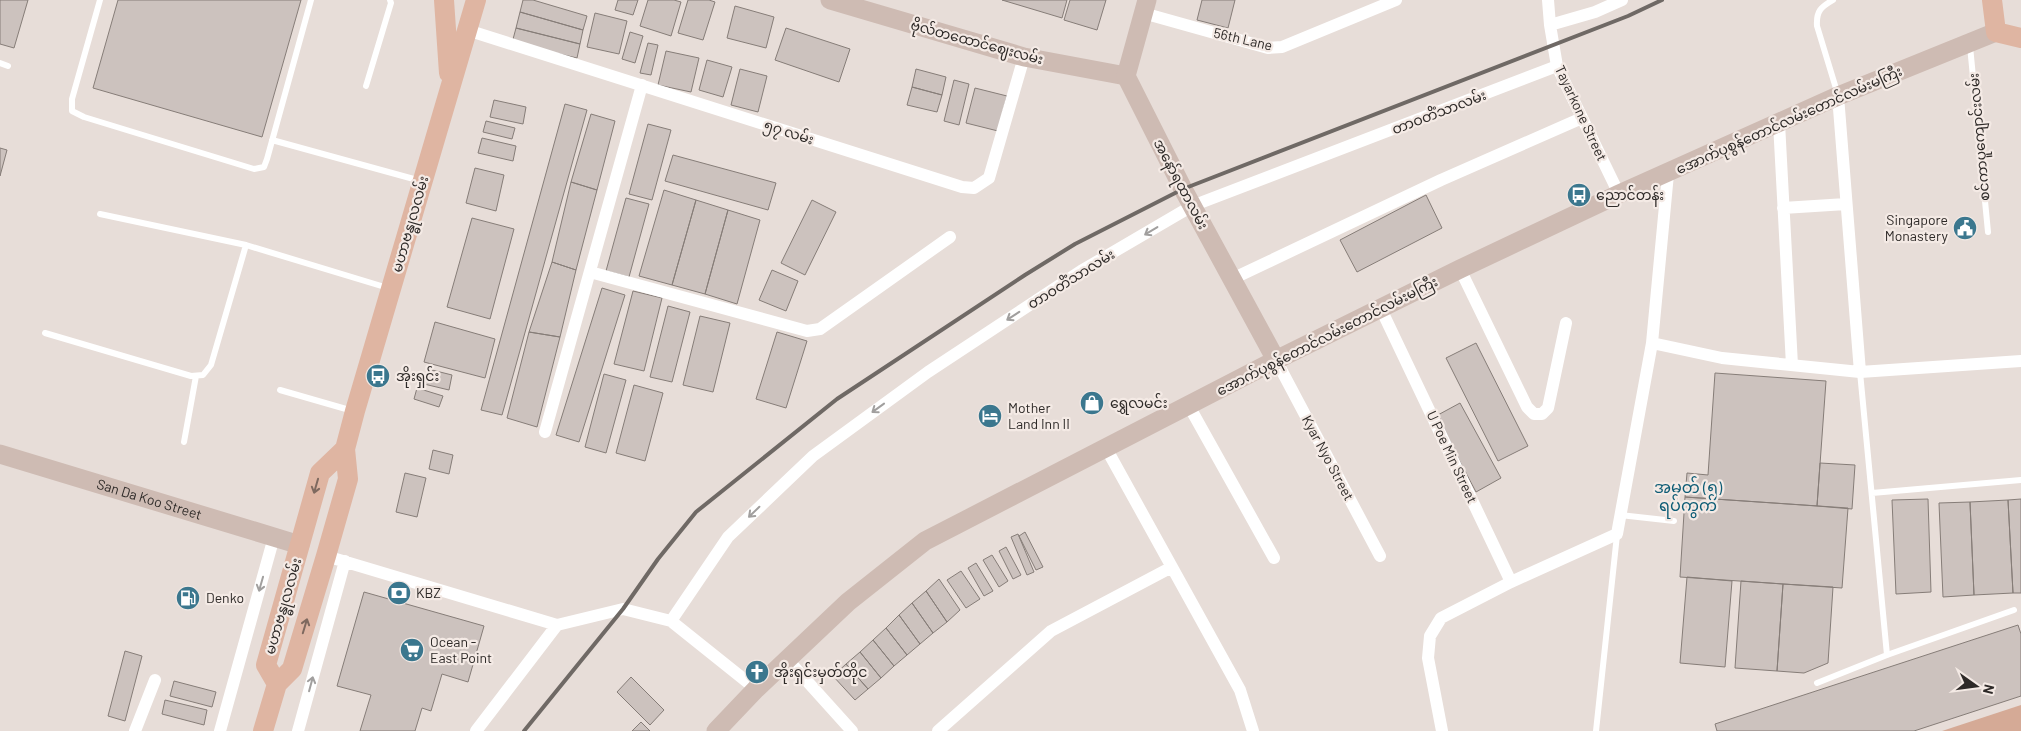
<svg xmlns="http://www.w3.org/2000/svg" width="2021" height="731" viewBox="0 0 2021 731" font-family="Barlow,'Noto Sans Myanmar',sans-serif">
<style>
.water{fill:#d5aa96}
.building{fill:#ccc2be;stroke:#867d78}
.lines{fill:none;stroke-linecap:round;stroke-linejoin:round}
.service{stroke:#fff;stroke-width:6}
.minor{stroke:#fff;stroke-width:12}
.secondary{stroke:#cebbb3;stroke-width:19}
.primary{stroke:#dfb5a2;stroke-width:20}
.rail{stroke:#6f6965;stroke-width:4}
.oneway{stroke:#a19f9e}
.oneway2{stroke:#7e695f}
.labels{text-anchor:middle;stroke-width:4.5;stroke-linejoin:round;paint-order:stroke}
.street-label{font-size:14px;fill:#2e2a28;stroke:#f4eae5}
.poi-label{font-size:14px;fill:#2e2a28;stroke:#f4eae5;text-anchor:start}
.quarter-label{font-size:16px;fill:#0d5c75;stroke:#f4eae5}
</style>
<rect width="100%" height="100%" fill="#e7ddd8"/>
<!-- water -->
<path class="water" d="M2021 705V731H1942Z"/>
<!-- building -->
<path class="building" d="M0 0H28L14 48 0 44Z
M118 0H301L262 137 93 88Z
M523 0H533L587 16 583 30 520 12Z
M618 0H638L633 15 615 10Z
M648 0H674L681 2 671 36 640 26Z
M688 0H709L715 2 703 40 678 33Z
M1002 0H1067L1062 18Z
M1070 0H1106L1097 30 1064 20Z
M1202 0H1235L1228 28 1197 20Z
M735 6 774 17 766 48 727 38Z
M520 12 583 30 580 44 516 28Z
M595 13 627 21 619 54 587 47Z
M516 28 580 44 577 58 512 43Z
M786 28 850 49 839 82 775 60Z
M630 32 643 36 635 63 622 59Z
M648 43 658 45 651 75 640 73Z
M666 51 699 58 691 92 658 85Z
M707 60 732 67 723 97 699 90Z
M740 69 767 76 758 112 731 105Z
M916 69 946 77 942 95 912 87Z
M954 80 969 84 959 125 944 121Z
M912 87 942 95 937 112 907 105Z
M975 88 1007 96 998 131 966 123Z
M494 100 526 107 523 124 490 117Z
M565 104 587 110 502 415 481 410Z
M591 114 615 121 597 190 571 182Z
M486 121 515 128 512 139 483 132Z
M648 124 671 130 652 200 629 194Z
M482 138 516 146 513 161 478 153Z
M0 148 7 150 0 176Z
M673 155 776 183 768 210 665 181Z
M475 168 504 175 496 211 466 203Z
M571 182 597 190 576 270 552 262Z
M664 190 696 200 672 285 639 276Z
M1426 195 1442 228 1357 272 1340 240Z
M626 198 649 204 629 277 606 271Z
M696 200 728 210 705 294 672 285Z
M812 200 836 212 805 275 781 263Z
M728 210 760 220 737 304 705 294Z
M472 218 514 229 490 319 447 307Z
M552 262 576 270 560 337 529 332Z
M772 270 798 281 786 311 759 300Z
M602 288 625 295 579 442 556 435Z
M633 291 662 298 644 371 614 364Z
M668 306 690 312 672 382 650 377Z
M700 316 730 323 713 392 683 385Z
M435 322 495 339 485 378 424 362Z
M529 332 560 337 537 427 507 418Z
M777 332 807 341 786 408 756 399Z
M1476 343 1528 446 1498 461 1446 358Z
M428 369 452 375 449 390 424 384Z
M1715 373 1826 381 1817 506 1685 497 1687 473 1708 475Z
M604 374 626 380 606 453 585 447Z
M634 385 663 393 645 461 616 453Z
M417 388 443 396 439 407 414 399Z
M1460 403 1501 478 1476 492 1436 416Z
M433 450 453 455 449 474 429 469Z
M1820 463 1855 465 1852 509 1817 506Z
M405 473 426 478 417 517 396 512Z
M1685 497 1848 508 1842 588 1680 577Z
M1928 499 1931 592 1896 594 1892 500Z
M2021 499V593H2013L2008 500Z
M2008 500 2013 593 1974 595 1970 502Z
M1970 502 1974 595 1943 597 1939 503Z
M1025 532 1043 567 1036 570 1019 536Z
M1018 534 1034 572 1027 575 1011 537Z
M1006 547 1021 575 1013 579 999 551Z
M992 555 1008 581 999 587 983 560Z
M976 563 993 591 984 596 968 568Z
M961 571 980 599 966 608 947 580Z
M1687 577 1732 581 1725 667 1680 663Z
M939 579 960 610 947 622 926 591Z
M1741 581 1783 584 1777 671 1735 668Z
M1783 584 1833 587 1828 663 1804 673 1777 671Z
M926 591 947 622 933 633 912 603Z
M364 592 484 626 468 682 442 674 431 711 422 708 415 731H360L371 695 337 686Z
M912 603 933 633 920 644 899 615Z
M899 615 920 644 907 655 886 628Z
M2018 625 2021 634V696L1914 731H1717L1715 724Z
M886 628 907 655 894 666 873 640Z
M873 640 894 666 881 678 860 652Z
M125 651 142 656 125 721 108 716Z
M860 652 881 678 868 689 846 664Z
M846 664 868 689 855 700 833 676Z
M631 677 664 710 650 725 617 692Z
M174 681 216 692 212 707 170 696Z
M165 700 207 710 204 725 162 714Z
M641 722 650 731H632Z"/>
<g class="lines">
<!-- service -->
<path class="service" d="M100 0 72 99V111L84 117 254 169 264 167 267 159 311 0
M1833 0C1821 7 1816 11 1817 26L1838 95
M1970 46 1988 232
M0 63 8 66
M366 86 391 3 390 0
M272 140 421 181
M100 214 246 245 388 288
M45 333 191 376 203 375 211 365 246 245
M1860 372 1887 655
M280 390 353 411
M184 442 196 376
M1872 493 2021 480
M1620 515 1674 521
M1817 683 1887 655 2014 610
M1596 731 1617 535"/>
<!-- minor -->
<path class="minor" d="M1548 0 1550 25 1557 66 1619 194
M1143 13 1268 48 1282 47 1396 0
M1550 25 1595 12 1622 0
M467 30 962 187 974 188 989 178 1024 57
M1838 96 1860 372
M1779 123 1792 365
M1783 208 1846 204
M1460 269 1527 407 1534 414H1542L1548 408 1566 323
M590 272 807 331 820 329 950 237
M1232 279 1441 180 1582 118
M1381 309 1511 582
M1652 343 1722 358 1860 372 2021 361
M1276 360 1380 556
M1189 406 1274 558
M545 432 642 85
M1106 448 1240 690 1253 731
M326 556 557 625 623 609 671 621 756 689
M671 621 728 537 813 456 928 372 1081 271 1192 206 1557 66
M788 660 852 731
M135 731 155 680
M220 731 274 537
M298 731 345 561
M476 731 557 625
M938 731 1051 631 1172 567
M1442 731 1428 658 1430 636 1441 618 1511 582 1617 534 1652 343 1668 174"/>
<!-- secondary -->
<g class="secondary">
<path d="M830 0 1024 57 1126 76"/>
<path d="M1147 0 1126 76 1183 189 1276 360"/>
<path id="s1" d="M0 454 300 545"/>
<path d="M716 731 756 689 848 602 925 541 1276 360 1460 269 1619 194 1838 96 1996 32"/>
</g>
<!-- primary -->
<path class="primary" d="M444 0 449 73
M1992 0 1996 32 2021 38
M277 684 266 665 320 473 345 449
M263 731 277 684 292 669 326 556 348 479 345 449 355 411 476 0"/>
<!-- rail -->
<path class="rail" d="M524 731 623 609 658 559 696 512 837 399 1025 275 1075 244 1183 189 1628 16 1662 0"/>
</g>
<!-- one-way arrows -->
<defs><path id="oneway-shaft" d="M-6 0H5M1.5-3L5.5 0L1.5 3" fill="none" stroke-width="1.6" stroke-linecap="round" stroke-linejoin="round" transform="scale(1.25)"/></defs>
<g class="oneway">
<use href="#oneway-shaft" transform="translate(1151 231) rotate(149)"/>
<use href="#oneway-shaft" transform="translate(1013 316) rotate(147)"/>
<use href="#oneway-shaft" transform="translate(878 408) rotate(144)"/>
<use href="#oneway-shaft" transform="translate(754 512) rotate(136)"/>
<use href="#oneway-shaft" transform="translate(261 584) rotate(106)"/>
<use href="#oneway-shaft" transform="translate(311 684) rotate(-75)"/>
</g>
<g class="oneway2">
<use href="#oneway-shaft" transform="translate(316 486) rotate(106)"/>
<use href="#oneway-shaft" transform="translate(305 626) rotate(-73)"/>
</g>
<!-- icons -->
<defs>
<g id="bus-disc" transform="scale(1.25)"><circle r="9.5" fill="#3b778e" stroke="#f4eae5"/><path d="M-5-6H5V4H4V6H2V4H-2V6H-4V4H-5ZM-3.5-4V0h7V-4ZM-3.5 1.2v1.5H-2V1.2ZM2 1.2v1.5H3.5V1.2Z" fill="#fff"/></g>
<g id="civic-disc" transform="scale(1.25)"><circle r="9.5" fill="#3b778e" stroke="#f4eae5"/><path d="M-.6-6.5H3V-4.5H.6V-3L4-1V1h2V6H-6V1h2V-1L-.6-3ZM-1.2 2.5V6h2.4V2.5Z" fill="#fff"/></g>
<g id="shop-disc" transform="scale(1.25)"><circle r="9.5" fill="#3b778e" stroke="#f4eae5"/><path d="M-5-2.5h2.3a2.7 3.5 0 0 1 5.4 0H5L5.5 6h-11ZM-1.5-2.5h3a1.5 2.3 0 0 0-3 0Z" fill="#fff"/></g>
<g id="hotel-disc" transform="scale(1.25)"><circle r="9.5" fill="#3b778e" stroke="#f4eae5"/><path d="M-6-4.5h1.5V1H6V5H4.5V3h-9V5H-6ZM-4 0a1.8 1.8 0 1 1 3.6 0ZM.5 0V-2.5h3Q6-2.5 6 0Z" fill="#fff"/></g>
<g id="bank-disc" transform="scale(1.25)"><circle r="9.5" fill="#3b778e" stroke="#f4eae5"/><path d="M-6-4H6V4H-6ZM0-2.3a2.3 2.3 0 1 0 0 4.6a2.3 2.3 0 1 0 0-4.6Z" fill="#fff"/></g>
<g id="fuel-disc" transform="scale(1.25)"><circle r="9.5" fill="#3b778e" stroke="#f4eae5"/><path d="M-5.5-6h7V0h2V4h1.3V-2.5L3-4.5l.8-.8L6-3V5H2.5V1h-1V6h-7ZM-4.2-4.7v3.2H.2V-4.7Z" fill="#fff"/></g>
<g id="supermarket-disc" transform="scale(1.25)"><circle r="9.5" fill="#3b778e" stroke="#f4eae5"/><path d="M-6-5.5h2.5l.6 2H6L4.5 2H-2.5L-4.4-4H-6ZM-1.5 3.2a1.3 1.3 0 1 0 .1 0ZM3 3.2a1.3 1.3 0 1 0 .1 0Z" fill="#fff"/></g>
<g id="church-disc" transform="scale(1.25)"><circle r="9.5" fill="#3b778e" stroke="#f4eae5"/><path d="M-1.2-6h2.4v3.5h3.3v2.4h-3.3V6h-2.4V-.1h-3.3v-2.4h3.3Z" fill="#fff"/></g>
</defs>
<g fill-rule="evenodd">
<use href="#bus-disc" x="1579" y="195"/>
<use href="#civic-disc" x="1965" y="228"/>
<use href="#bus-disc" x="378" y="376"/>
<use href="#shop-disc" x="1092" y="403"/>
<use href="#hotel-disc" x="990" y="416"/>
<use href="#bank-disc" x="399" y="593"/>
<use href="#fuel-disc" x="188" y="598"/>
<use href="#supermarket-disc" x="412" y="650"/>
<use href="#church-disc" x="757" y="672"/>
</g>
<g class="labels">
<!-- street labels -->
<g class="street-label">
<text transform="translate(1243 39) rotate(13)" y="5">56th Lane</text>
<text transform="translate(977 42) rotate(15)" y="5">ဗိုလ်တထောင်ဈေးလမ်း</text>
<text transform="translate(1439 112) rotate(-21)" y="5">တာဝတိံသာလမ်း</text>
<text transform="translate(1581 113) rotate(65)" y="5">Tayarkone Street</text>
<text transform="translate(1789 120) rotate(-24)" y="5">အောက်ပုစွန်တောင်လမ်းတောင်လမ်းမကြီး</text>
<text transform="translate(789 132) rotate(18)" y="5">၅၇ လမ်း</text>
<text transform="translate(1979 137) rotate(-95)" y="5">စင်ကာပူကျောင်းလမ်း</text>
<text transform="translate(1181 184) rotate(62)" y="5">အနော်ရထာလမ်း</text>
<text transform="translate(410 224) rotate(-74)" y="5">မဟာဗန္ဓုလလမ်း</text>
<text transform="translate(1071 279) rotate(-32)" y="5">တာဝတိံသာလမ်း</text>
<text transform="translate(1327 336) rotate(-27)" y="5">အောက်ပုစွန်တောင်လမ်းတောင်လမ်းမကြီး</text>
<text transform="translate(1452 457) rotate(65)" y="5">U Poe Min Street</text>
<text transform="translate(1328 458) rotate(62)" y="5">Kyar Nyo Street</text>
<text dy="5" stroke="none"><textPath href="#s1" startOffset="156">San Da Koo Street</textPath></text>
<text transform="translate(283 606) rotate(-74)" y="5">မဟာဗန္ဓုလလမ်း</text>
</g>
<!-- poi labels -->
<g class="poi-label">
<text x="1596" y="200">ညောင်တန်း</text>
<text x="1948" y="225" text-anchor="end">Singapore<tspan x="1948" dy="16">Monastery</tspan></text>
<text x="396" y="381">အိုးရှင်း</text>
<text x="1110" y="408">ရွှေလမင်း</text>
<text x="1008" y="413">Mother<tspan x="1008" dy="16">Land Inn II</tspan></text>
<text x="416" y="598">KBZ</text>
<text x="206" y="603">Denko</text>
<text x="430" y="647">Ocean -<tspan x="430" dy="16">East Point</tspan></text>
<text x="774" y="677">အိုးရှင်းမှတ်တိုင</text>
</g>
<!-- quarter labels -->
<g class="quarter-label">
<text x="1688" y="493">အမှတ် (၅)<tspan x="1688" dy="18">ရပ်ကွက်</tspan></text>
</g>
</g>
<!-- north arrow -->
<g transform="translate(1976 686) rotate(104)" stroke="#f4eae5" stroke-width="4" paint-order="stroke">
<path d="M0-4L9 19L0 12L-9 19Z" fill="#2e2a28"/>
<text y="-8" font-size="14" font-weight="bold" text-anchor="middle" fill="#2e2a28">N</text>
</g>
</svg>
